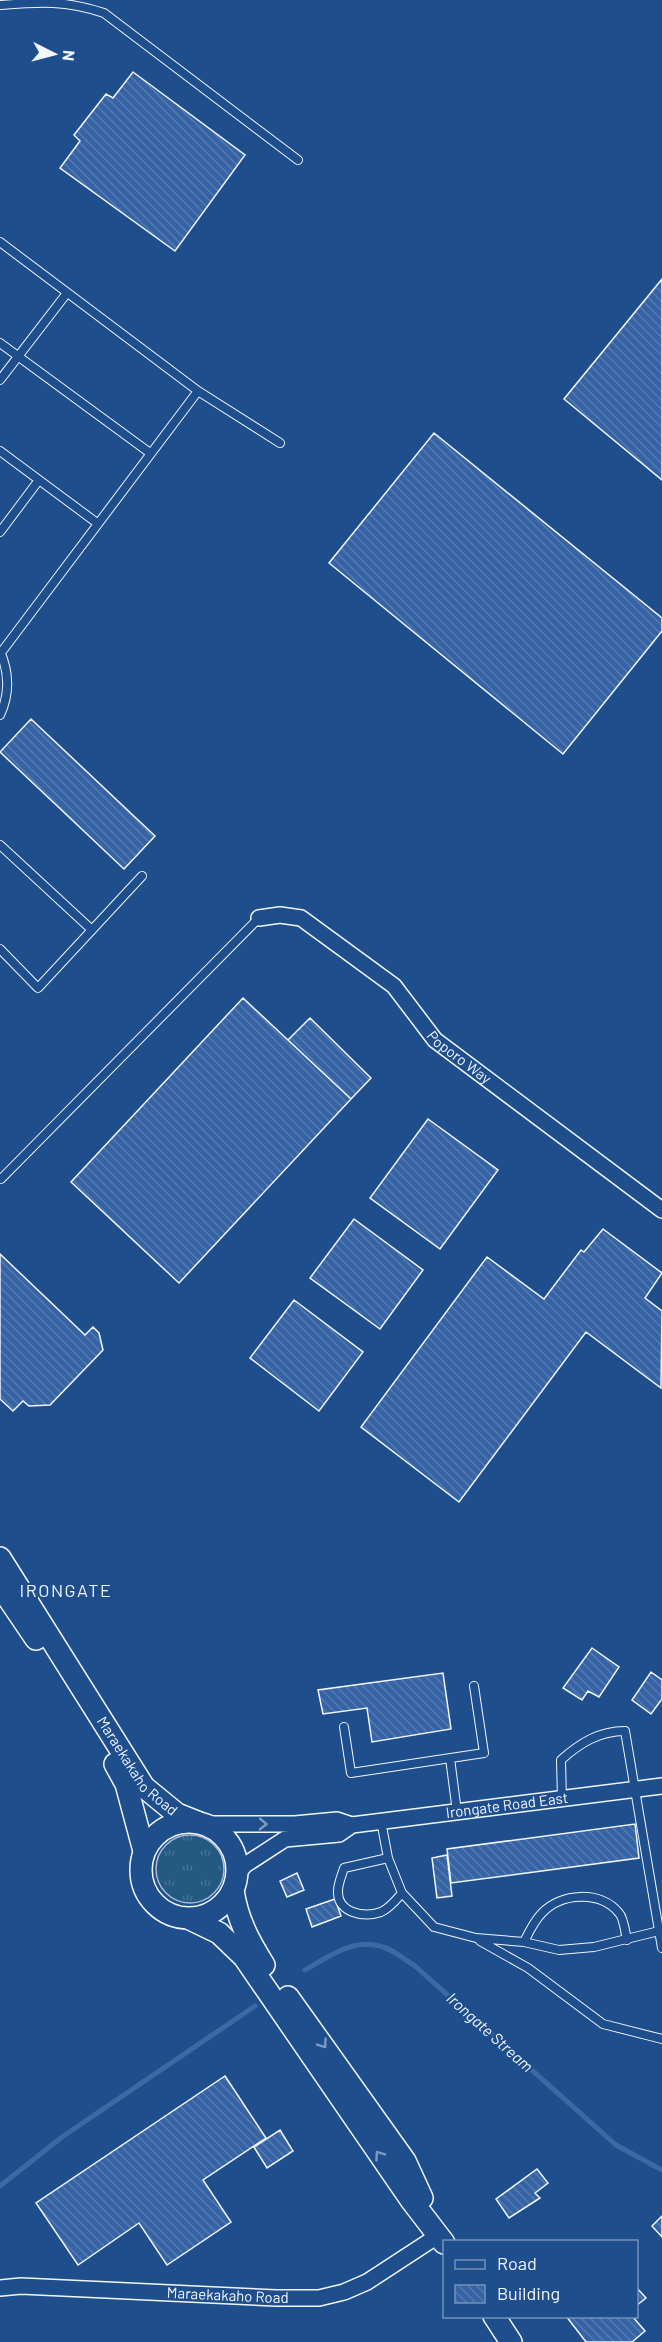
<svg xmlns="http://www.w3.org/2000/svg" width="662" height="2342" viewBox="0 0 662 2342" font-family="Barlow,sans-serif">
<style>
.grass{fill:url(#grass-tufts);stroke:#a8bbd7;stroke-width:1.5}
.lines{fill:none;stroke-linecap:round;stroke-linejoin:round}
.stream{stroke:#3b69a3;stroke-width:5}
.building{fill:url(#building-back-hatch);stroke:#f2f6ff;stroke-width:1.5}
.service-casing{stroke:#f2f6ff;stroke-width:10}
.minor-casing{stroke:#f2f6ff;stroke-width:18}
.secondary-casing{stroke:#f2f6ff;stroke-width:24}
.service{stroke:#1f4e8c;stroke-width:8}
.minor{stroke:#1f4e8c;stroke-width:15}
.secondary{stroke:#1f4e8c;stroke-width:21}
.oneway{stroke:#7e9ac0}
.labels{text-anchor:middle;stroke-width:4.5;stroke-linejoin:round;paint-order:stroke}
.street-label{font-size:15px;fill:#f2f6ff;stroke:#1f4e8c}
.water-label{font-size:16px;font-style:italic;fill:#f2f6ff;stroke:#1f4e8c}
.quarter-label{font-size:18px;letter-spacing:1.5px;fill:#f2f6ff;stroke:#1f4e8c}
</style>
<defs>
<pattern id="grass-tufts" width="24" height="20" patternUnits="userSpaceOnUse" patternTransform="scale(1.5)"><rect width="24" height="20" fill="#245a82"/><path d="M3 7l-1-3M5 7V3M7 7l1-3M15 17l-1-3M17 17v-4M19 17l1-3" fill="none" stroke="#447295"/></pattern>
<pattern id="building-back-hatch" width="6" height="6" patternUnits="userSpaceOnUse" patternTransform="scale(1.5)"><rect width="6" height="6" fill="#3563a3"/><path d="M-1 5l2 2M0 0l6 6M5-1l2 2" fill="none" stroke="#537ab1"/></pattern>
</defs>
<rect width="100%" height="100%" fill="#1f4e8c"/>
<!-- grass -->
<path class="grass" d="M156 1869a34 34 0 1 1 68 0a34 34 0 1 1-68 0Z"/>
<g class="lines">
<!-- stream -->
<path class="stream" d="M305 1970C328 1957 355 1937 383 1947 394 1950 405 1960 415 1966L616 2145 662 2170
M0 2186 62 2137 255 2006"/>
</g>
<!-- building -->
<path class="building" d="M133 72 245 155 175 251 60 168 80 141 74 135 106 94 113 98Z
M662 279V480L564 399Z
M434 433 662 618V631L563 754 329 563Z
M31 719 155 836 124 869 0 752Z
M243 998 351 1099 179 1283 71 1182Z
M310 1018 371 1078 351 1099 288 1040Z
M428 1119 498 1170 440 1249 370 1198Z
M354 1219 423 1270 380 1329 310 1278Z
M603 1229 662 1273 645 1298 662 1311 661 1388 586 1332 459 1502 361 1427 487 1257 544 1299 581 1250 584 1252Z
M0 1254 85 1335 93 1327 99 1333 103 1350 50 1405 29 1406 23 1401 13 1411 0 1399Z
M294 1300 363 1352 319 1411 250 1358Z
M592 1648 619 1667 599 1697 588 1691 582 1700 563 1688Z
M651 1672 662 1680V1699L651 1714 632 1700Z
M443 1673 451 1729 372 1742 367 1708 323 1714 318 1690Z
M635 1824 639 1858 451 1883 447 1849Z
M447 1855 452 1896 437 1898 432 1858Z
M297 1873 304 1890 287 1897 280 1881Z
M335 1899 341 1916 312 1927 306 1909Z
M225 2076 266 2138 203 2180 231 2222 167 2265 139 2223 78 2265 36 2203Z
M280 2130 293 2151 267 2168 254 2147Z
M537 2169 548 2183 535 2193 540 2198 509 2218 496 2199Z
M662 2216V2237L652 2226Z
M636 2287 646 2298 636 2306Z
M566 2316H632L645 2331 632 2342H586Z"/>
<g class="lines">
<!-- service casing -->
<g class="service-casing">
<path id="service" d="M0 5C40 2 65 0 104 13L298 160
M0 242 198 391 280 443
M0 343 150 453
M0 380 67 293
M0 451 97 523
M0 532 39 480
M0 651C9 672 10 694 0 715
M0 654 198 391
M0 845 92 930
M0 949 38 988 142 876
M1 1179 259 918
M344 1727 351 1773 484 1753 474 1686
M450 1758 457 1812
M562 1799 561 1760C580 1743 599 1731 625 1731L662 1948
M381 1821 388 1858 402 1893 434 1927 476 1938 524 1942 559 1950 594 1947 659 1931
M388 1858 344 1868C342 1875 338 1883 338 1891 337 1913 364 1918 381 1912 390 1908 396 1900 402 1893
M480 1941 528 1968 603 2024 662 2039
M524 1942C529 1932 534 1921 542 1913 561 1893 600 1890 619 1913 624 1918 625 1932 627 1940"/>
</g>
<!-- minor casing -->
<g class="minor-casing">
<g id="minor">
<path id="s1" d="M259 918 280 915 301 918 394 986 435 1040 662 1210"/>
<path d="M204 1824H295L337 1820 352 1825"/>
<path id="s2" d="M237 1874 245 1865 285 1839 339 1834 352 1825 662 1786"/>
<path id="s3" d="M0 2288 21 2286 276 2298H319L344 2292 367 2282 439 2235"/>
</g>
</g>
<!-- secondary casing -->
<g class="secondary-casing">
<g id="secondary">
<path id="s4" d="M0 1558 144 1787 177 1814 197 1822"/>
<path d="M0 1586 36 1639"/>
<path d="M115 1764 126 1784 144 1851"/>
<circle cx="189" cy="1870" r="48"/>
<path d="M233 1890C237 1919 249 1941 264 1965"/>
<path d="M190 1919 219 1933 244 1957 411 2200 444 2243"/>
<path d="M288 1997 405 2161 422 2198"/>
<path d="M494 2316 511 2342"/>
</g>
</g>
<!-- service -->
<use href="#service" class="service"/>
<!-- minor -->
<use href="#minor" class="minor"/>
<!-- secondary -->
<use href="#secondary" class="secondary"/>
</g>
<!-- one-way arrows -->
<defs><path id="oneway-chevron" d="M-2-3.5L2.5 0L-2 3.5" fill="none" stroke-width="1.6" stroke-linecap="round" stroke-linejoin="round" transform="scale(1.5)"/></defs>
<g class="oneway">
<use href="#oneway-chevron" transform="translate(263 1824) rotate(1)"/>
<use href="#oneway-chevron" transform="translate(323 2044) rotate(55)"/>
<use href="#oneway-chevron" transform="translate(379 2155) rotate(-125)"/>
</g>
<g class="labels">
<!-- street labels -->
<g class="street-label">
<text dy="5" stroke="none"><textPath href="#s1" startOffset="255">Poporo Way</textPath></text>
<text dy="5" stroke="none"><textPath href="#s4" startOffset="250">Maraekakaho Road</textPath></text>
<text dy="5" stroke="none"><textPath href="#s2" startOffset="286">Irongate Road East</textPath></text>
<text dy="5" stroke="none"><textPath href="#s3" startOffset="228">Maraekakaho Road</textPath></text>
</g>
<!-- water labels -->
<g class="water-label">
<text transform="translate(490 2032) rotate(42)" y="6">Irongate Stream</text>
</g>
<!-- quarter labels -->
<g class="quarter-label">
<text x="66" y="1597">IRONGATE</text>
</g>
</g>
<!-- legend -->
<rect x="443" y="2240" width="195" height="78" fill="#1f4e8c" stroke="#7391ba" stroke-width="1.5"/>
<rect x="455" y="2260" width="30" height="9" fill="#1f4e8c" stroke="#7391ba" stroke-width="1.5"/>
<text x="497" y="2270" font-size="18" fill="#f2f6ff">Road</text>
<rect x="455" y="2285" width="30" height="18" fill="url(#building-back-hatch)" stroke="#7391ba" stroke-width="1.5"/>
<text x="497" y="2300" font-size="18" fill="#f2f6ff">Building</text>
<!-- north arrow -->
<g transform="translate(54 54) rotate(96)" stroke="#1f4e8c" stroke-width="4.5" paint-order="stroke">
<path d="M0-4.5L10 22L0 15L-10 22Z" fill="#f2f6ff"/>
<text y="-9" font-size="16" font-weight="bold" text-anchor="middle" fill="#f2f6ff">N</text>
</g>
</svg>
